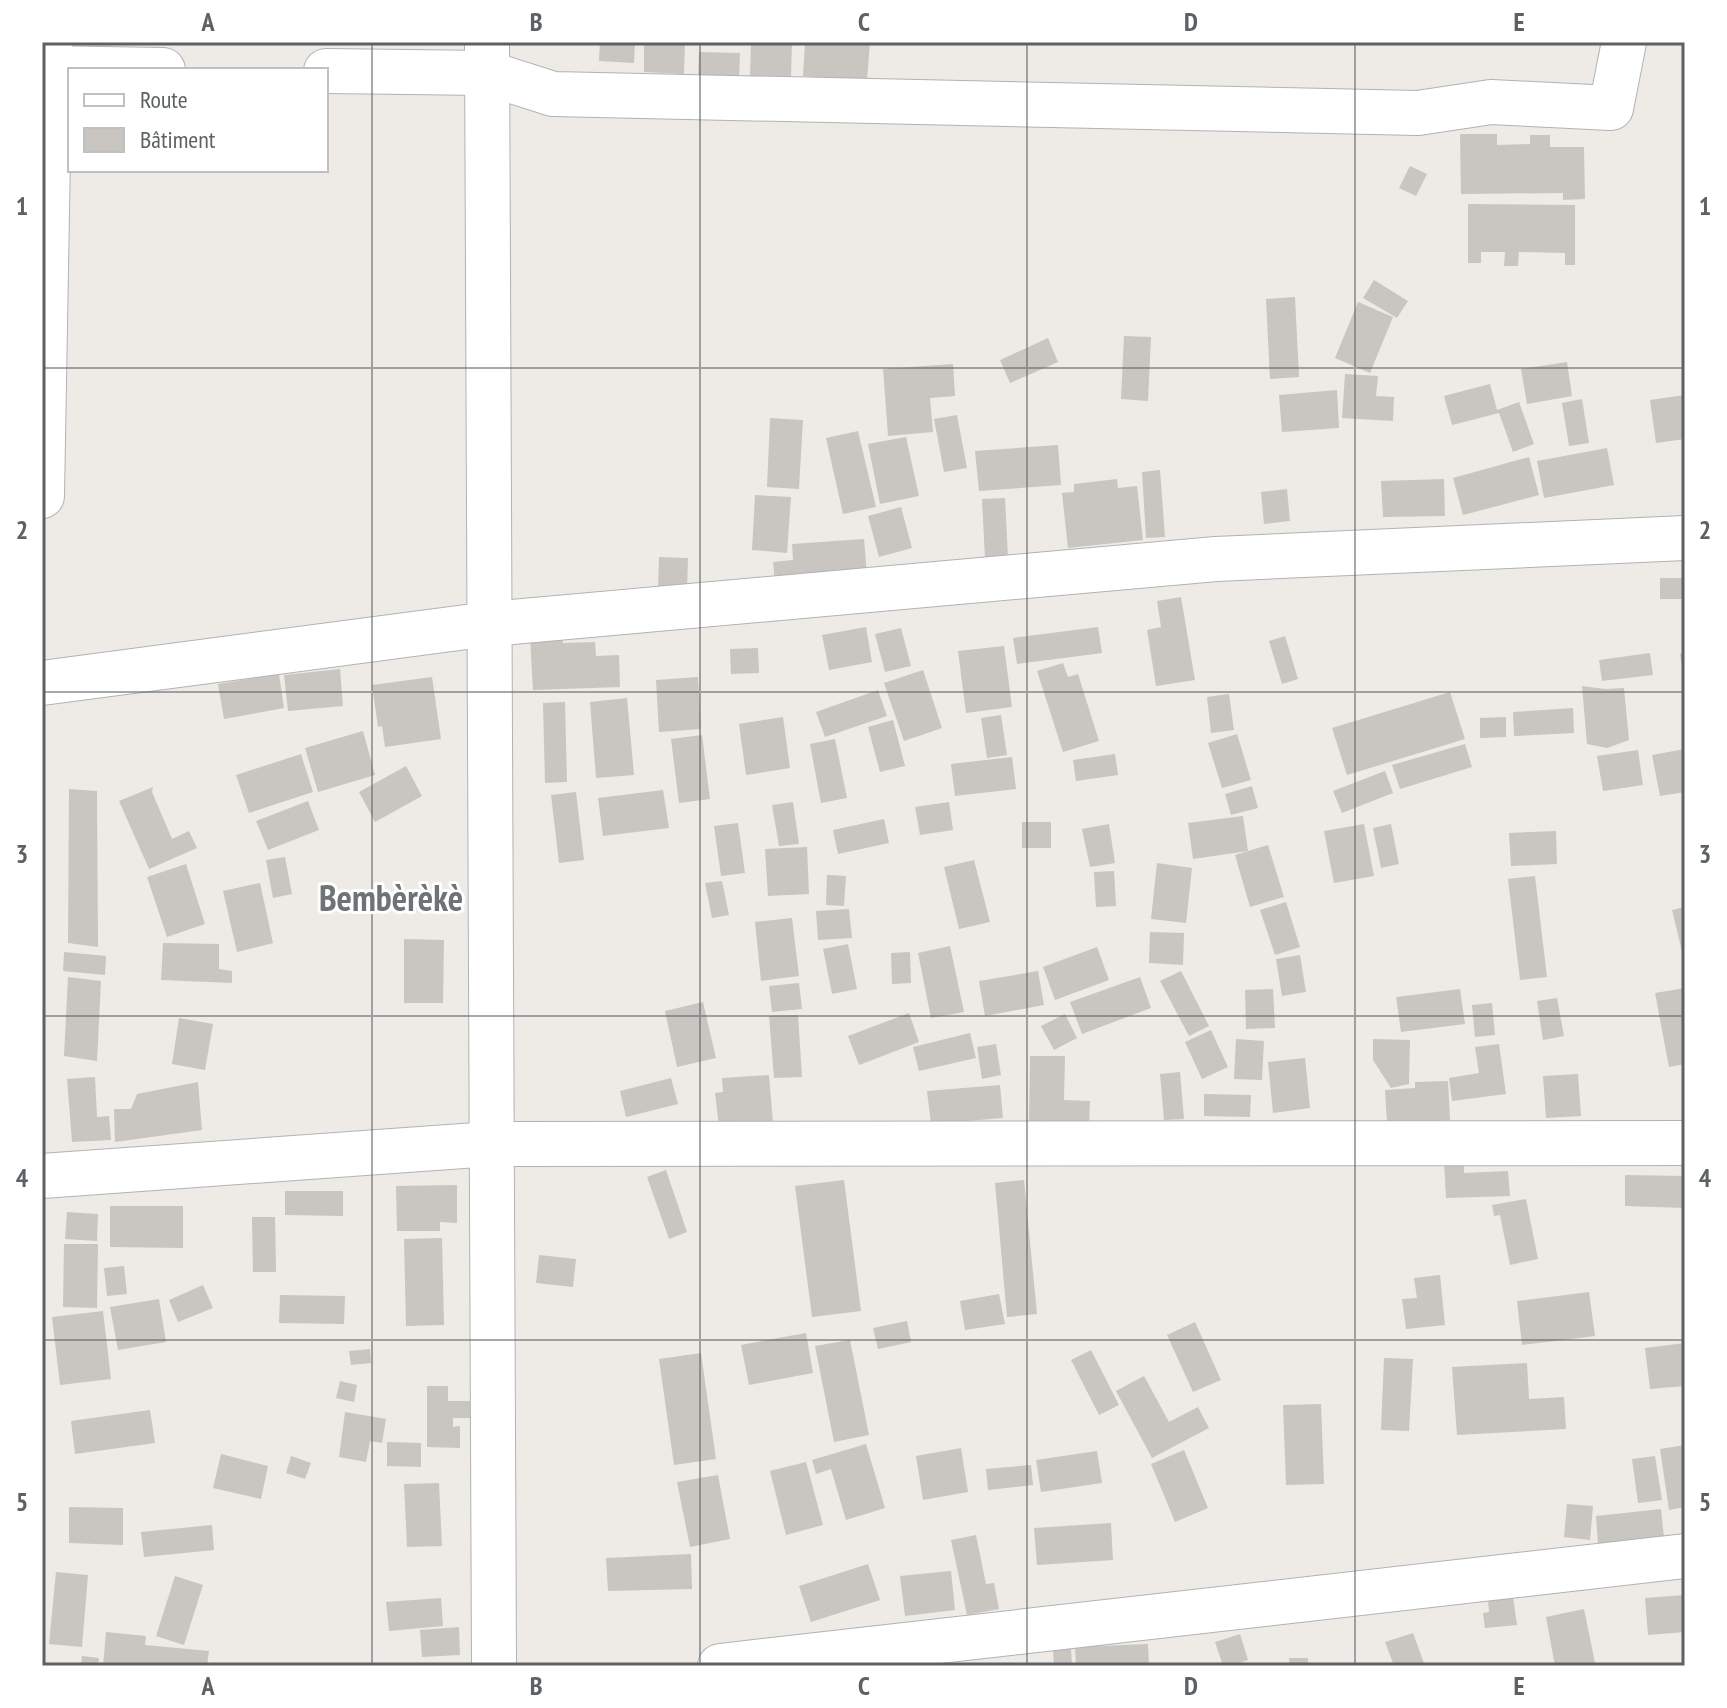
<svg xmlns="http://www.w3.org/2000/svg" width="1727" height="1708" viewBox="0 0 1727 1708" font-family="'PT Sans Narrow',sans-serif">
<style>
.building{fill:#c9c5c1}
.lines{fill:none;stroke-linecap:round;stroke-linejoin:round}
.minor-casing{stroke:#b0b3b6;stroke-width:46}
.minor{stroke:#fff;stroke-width:44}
.grid{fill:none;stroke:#5c6164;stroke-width:2;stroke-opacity:0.55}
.labels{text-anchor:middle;stroke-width:6;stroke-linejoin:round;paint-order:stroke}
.district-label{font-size:36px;font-weight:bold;fill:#6e7376;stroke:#fff}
.neatline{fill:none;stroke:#5c6164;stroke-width:3}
.grid-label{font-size:26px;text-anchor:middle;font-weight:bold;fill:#5c6164}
</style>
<rect width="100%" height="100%" fill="#eeeae5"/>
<!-- building -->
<path class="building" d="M600 42H635L634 63 599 61Z
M644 42H685L684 74 644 72Z
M751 42H792L791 77 750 76Z
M805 42H870L867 80 803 76Z
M699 52 740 53 739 79 698 78Z
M1460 134H1497V145L1530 144V135H1550V147H1584L1585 199 1563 200V193L1461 194Z
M1410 166 1427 174 1416 196 1399 188Z
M1468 204 1575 205V265H1565V253L1519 252 1518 266H1504L1505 252H1481V263H1468Z
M1374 280 1408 301 1397 318 1363 298Z
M1295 297 1299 377 1270 379 1266 299Z
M1358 302 1393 317 1370 373 1335 358Z
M1124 336 1151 337 1148 401 1121 399Z
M1048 338 1058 362 1010 383 1000 360Z
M1567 362 1572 396 1527 404 1521 369Z
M953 364 955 396 930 398 933 432 888 436 883 369Z
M1345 374 1378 376 1376 396 1394 397 1393 421 1342 418Z
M1490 384 1497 410 1519 402 1534 444 1513 452 1499 413 1452 425 1444 396Z
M1337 390 1339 428 1282 432 1279 395Z
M1685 395V439L1656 443 1650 400Z
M1582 399 1589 443 1569 446 1562 403Z
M957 415 967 468 944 472 934 419Z
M770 418 803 420 799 489 767 487Z
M858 431 876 507 843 514 826 438Z
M906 437 919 496 880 504 868 444Z
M1058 445 1061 485 979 491 975 451Z
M1607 448 1614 485 1544 498 1537 461Z
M1529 457 1539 495 1463 515 1453 478Z
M1160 470 1165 537 1146 538 1142 472Z
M1117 479 1118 488 1137 486 1143 540 1068 548 1062 493 1074 492V484Z
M1444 479 1445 516 1383 517 1381 481Z
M1287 489 1290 521 1264 524 1261 492Z
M755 495 791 497 787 553 752 550Z
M1005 498 1008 558 985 559 982 499Z
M901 507 912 548 879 557 868 516Z
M864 539 867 576 775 582 773 562 793 560 792 544Z
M659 557 688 558 687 589 658 588Z
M1660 578H1685V599H1660Z
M1181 597 1195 680 1156 686 1147 630 1161 627 1157 601Z
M866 627 872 662 829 670 822 635Z
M1098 627 1102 653 1017 664 1013 638Z
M901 628 911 666 885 672 875 634Z
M562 636 563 643 595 642 596 656 619 655 620 687 533 690 530 637Z
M1285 636 1298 679 1282 684 1269 641Z
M1004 646 1012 707 966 713 958 651Z
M758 648 759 673 731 674 730 649Z
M1650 653 1653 675 1602 681 1599 660Z
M1685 653V672L1683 673 1680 654Z
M1063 663 1068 677 1078 674 1099 741 1063 752 1037 671Z
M340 669 343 706 288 711 284 675Z
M923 670 942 728 904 741 884 683Z
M279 674 284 708 224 719 218 684Z
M432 677 441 739 385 747 382 726 378 727 372 685Z
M698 677 701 729 659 732 656 680Z
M1582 686 1605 689 1624 688 1629 740 1607 748 1587 744Z
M878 690 887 716 825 737 816 712Z
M1450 692 1465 739 1347 775 1332 728Z
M1229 694 1234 730 1211 733 1207 697Z
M627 698 634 775 596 778 590 702Z
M565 702 567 782 545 783 543 703Z
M1573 708 1574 733 1514 736 1513 712Z
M1001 715 1007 755 987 758 981 718Z
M783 717 790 768 746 775 739 724Z
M1506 717V737L1480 738V718Z
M893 720 905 766 880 772 868 727Z
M363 731 375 775 318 792 305 748Z
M1237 734 1251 780 1222 788 1208 743Z
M702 735 710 799 679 803 671 739Z
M835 739 847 798 821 803 810 744Z
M1465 744 1472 767 1400 789 1392 765Z
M1685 749V792L1660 796 1652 755Z
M1638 750 1643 785 1603 791 1597 756Z
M301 754 313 792 249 813 236 775Z
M1115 754 1118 775 1076 781 1073 760Z
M1012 757 1016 789 955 796 951 764Z
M406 766 422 796 375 822 359 792Z
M1385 771 1393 793 1342 813 1333 791Z
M1252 786 1258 808 1231 815 1225 794Z
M153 787 152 792 172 839 189 831 197 848 149 869 119 801Z
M69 789 97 791 98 947 68 943Z
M663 790 669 828 603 836 598 798Z
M576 792 584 860 559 863 551 795Z
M308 801 319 830 268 850 256 821Z
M793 802 799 844 779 846 772 805Z
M949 802 953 830 920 835 915 807Z
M1243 816 1248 851 1193 859 1188 823Z
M884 819 889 843 838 854 833 830Z
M1022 822H1051V848H1022Z
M738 823 745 873 721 876 714 826Z
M1109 824 1115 863 1090 867 1082 829Z
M1364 824 1374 876 1334 883 1324 831Z
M1391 824 1399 864 1381 868 1373 828Z
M1556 831 1557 864 1511 866 1509 833Z
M1268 845 1284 897 1250 907 1235 855Z
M807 847 809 894 768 896 765 849Z
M285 857 292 894 273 898 266 860Z
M974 860 990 922 959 929 944 867Z
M1157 863 1192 868 1186 923 1151 919Z
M186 864 205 924 167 937 147 877Z
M1114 871 1116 906 1096 907 1094 872Z
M827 875 846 876 844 906 826 905Z
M1535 876 1547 977 1520 980 1508 879Z
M722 881 729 915 712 918 705 883Z
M260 883 273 943 237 952 223 891Z
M1286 902 1300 947 1275 955 1260 910Z
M1685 907V960H1684L1672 910Z
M849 909 852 938 818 940 816 911Z
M792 918 799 976 761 981 755 922Z
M1150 932 1184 933 1183 965 1149 963Z
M404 939 444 940 443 1003H404Z
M163 943 219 944V969L232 971V983L161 980Z
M848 944 857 989 832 994 823 949Z
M950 946 964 1012 931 1018 918 953Z
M1097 947 1109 980 1055 1000 1043 967Z
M64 952 106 956 105 975 63 971Z
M910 952 911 983 892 984 891 953Z
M1300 955 1306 992 1282 996 1276 959Z
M1038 971 1044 1005 985 1016 979 981Z
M1181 971 1209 1026 1189 1036 1160 981Z
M68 977 101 981 97 1061 64 1056Z
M1140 977 1151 1008 1082 1034 1070 1002Z
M799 983 802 1009 772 1012 769 986Z
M1685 988V1064L1669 1067 1655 993Z
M1273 989 1275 1028 1246 1029 1245 990Z
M1460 989 1465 1024 1401 1032 1396 997Z
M1557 998 1564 1036 1543 1040 1537 1001Z
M703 1002 716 1058 677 1067 665 1011Z
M1492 1003 1495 1035 1475 1037 1472 1005Z
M909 1013 919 1042 859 1065 848 1036Z
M1065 1014 1077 1038 1054 1050 1041 1026Z
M798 1015 802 1077 774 1078 769 1016Z
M179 1018 213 1024 205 1070 172 1064Z
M1211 1030 1228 1067 1202 1079 1185 1042Z
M970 1033 976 1058 919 1071 913 1047Z
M1236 1039 1264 1041 1262 1080 1234 1079Z
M1373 1039 1410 1040 1409 1084 1391 1088 1373 1060Z
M996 1044 1001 1075 982 1079 977 1047Z
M1499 1044 1506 1094 1452 1101 1449 1078 1479 1073 1475 1047Z
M1030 1056H1065L1064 1100 1090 1101 1089 1126 1029 1124Z
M1305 1058 1310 1108 1273 1113 1268 1062Z
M1180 1072 1184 1119 1164 1120 1160 1074Z
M1578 1074 1581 1116 1546 1118 1543 1076Z
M769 1075 773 1123 719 1127 715 1093 723 1092 722 1078Z
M95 1077 97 1117 109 1116 111 1140 72 1142 67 1079Z
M671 1078 678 1104 626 1117 620 1091Z
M1448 1081 1450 1120 1387 1123 1385 1090 1415 1088V1082Z
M198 1082 202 1130 115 1142 114 1109H131L137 1094Z
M1000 1085 1003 1118 931 1124 927 1091Z
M1204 1094 1251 1095 1250 1117 1204 1116Z
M1464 1160V1173L1508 1171 1510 1196 1446 1198 1444 1161Z
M666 1170 687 1232 669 1239 647 1177Z
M1625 1175 1685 1176V1208L1625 1206Z
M844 1180 861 1311 812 1317 795 1186Z
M1024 1180 1037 1314 1007 1317 995 1183Z
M457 1185V1223L440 1222V1231H397L396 1186Z
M285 1191H343V1216L285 1215Z
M1526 1199 1538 1259 1510 1265 1500 1215 1494 1216 1492 1205Z
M110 1206H183V1248L110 1247Z
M67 1212 98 1214 97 1241 65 1239Z
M252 1217H275L276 1272H253Z
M442 1238 444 1325 406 1326 404 1239Z
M64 1244H98L97 1308 63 1307Z
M539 1255 576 1259 573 1287 536 1283Z
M124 1266 127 1294 107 1296 104 1268Z
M1440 1275 1445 1325 1406 1329 1402 1299 1417 1298 1414 1278Z
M203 1285 213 1308 178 1322 169 1300Z
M1589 1292 1595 1336 1522 1345 1517 1301Z
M999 1294 1005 1324 965 1330 960 1301Z
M280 1295 345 1296 344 1324 279 1323Z
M159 1299 166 1342 118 1350 110 1307Z
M103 1311 111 1379 60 1385 52 1317Z
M907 1321 911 1342 878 1349 873 1328Z
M1195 1322 1221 1380 1193 1392 1167 1335Z
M806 1333 813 1373 749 1385 741 1345Z
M850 1340 869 1435 834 1442 815 1346Z
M1685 1343V1386L1650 1389 1645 1348Z
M370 1349 371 1363 351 1365 349 1351Z
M1091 1350 1119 1405 1099 1415 1071 1360Z
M701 1353 716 1459 674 1465 659 1359Z
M1384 1358 1413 1359 1409 1431 1381 1430Z
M1527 1363 1529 1399 1564 1397 1566 1429 1457 1435 1452 1367Z
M1144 1376 1169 1422 1198 1407 1209 1428 1152 1458 1116 1391Z
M340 1381 357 1385 354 1402 336 1398Z
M427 1386H448V1401H473L472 1418H453V1427L460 1426V1448L427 1447Z
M1321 1404 1324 1484 1286 1485 1283 1405Z
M150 1410 155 1443 75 1454 71 1421Z
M345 1412 386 1419 382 1443 370 1441 366 1462 339 1457Z
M387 1442 421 1443V1467L387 1466Z
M866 1444 885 1508 846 1520 831 1469 816 1474 812 1460Z
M1685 1445V1507L1669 1510 1660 1449Z
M961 1448 968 1492 923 1500 916 1456Z
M1184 1450 1208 1508 1175 1522 1151 1464Z
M1097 1451 1102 1483 1041 1492 1036 1460Z
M221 1454 268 1466 261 1499 213 1488Z
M291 1456 311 1463 305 1479 286 1473Z
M1655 1456 1662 1500 1638 1503 1632 1459Z
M806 1462 823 1525 786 1535 770 1471Z
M1031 1465 1033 1485 988 1490 986 1469Z
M718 1475 730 1539 690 1547 677 1482Z
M439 1483 442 1546 407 1547 404 1484Z
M1567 1504 1593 1506 1590 1540 1564 1537Z
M69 1507 123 1508V1545L69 1543Z
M1661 1509 1664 1538 1598 1544 1596 1516Z
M1111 1523 1113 1560 1037 1565 1034 1528Z
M212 1525 214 1550 144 1557 141 1532Z
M976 1535 986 1584 994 1583 999 1609 967 1615 951 1540Z
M691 1554 692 1589 608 1591 606 1558Z
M868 1564 880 1600 811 1622 799 1586Z
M951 1571 955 1610 905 1616 900 1576Z
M56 1572 88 1575 82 1647 49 1644Z
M175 1576 203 1585 184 1645 156 1636Z
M1685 1595V1632L1648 1635 1645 1598Z
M1513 1597 1517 1625 1485 1628 1483 1613 1489 1612 1488 1600Z
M441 1598 443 1626 389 1631 386 1602Z
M1584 1609 1595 1663 1578 1666H1555L1546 1617Z
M459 1627 460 1655 422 1657 420 1630Z
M106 1632 146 1636 145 1645 209 1651 207 1666H103Z
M1413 1633 1425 1666H1394L1385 1642Z
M1240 1634 1248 1660 1229 1666H1223L1215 1642Z
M1148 1644 1149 1666H1076L1075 1647Z
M1053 1649H1071L1072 1666H1054Z
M82 1656 99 1658 98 1666H81Z
M1289 1658H1308V1666H1290Z"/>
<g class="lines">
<!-- minor casing -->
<g class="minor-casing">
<path id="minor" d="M487 42 494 1666
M42 68 163 70
M326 71 487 73 553 94 1418 113 1491 102 1611 108 1624 42
M42 496 50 42
M42 683 489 624 1216 559 1685 538
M42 1176 491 1144 1685 1143
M720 1666 1685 1556"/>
</g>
<!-- minor -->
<use href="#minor" class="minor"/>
</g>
<!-- grid -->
<path class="grid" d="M372 42V1666M700 42V1666M1027 42V1666M1355 42V1666M42 368H1685M42 692H1685M42 1016H1685M42 1340H1685"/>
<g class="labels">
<!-- district labels -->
<g class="district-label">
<text x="391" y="911">Bembèrèkè</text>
</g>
</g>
<!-- border -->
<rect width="1727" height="1708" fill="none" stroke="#ffffff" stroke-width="88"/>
<!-- legend -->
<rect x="68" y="68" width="260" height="104" fill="#ffffff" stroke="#bec0c1" stroke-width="2"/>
<rect x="84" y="94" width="40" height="12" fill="#ffffff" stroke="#bec0c1" stroke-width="2"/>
<text x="140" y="108" font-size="24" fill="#5c6164">Route</text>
<rect x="84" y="128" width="40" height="24" fill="#c9c5c1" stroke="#bec0c1" stroke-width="2"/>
<text x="140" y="148" font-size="24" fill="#5c6164">Bâtiment</text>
<rect x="44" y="44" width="1639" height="1620" class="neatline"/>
<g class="grid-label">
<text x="208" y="31">A</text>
<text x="536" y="31">B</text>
<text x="864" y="31">C</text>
<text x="1191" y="31">D</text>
<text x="1519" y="31">E</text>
<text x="22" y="215">1</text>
<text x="1705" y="215">1</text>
<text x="22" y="539">2</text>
<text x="1705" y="539">2</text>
<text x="22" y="863">3</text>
<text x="1705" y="863">3</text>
<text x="22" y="1187">4</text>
<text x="1705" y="1187">4</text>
<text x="22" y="1511">5</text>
<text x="1705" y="1511">5</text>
<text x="208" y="1695">A</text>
<text x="536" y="1695">B</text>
<text x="864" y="1695">C</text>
<text x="1191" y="1695">D</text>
<text x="1519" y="1695">E</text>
</g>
</svg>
